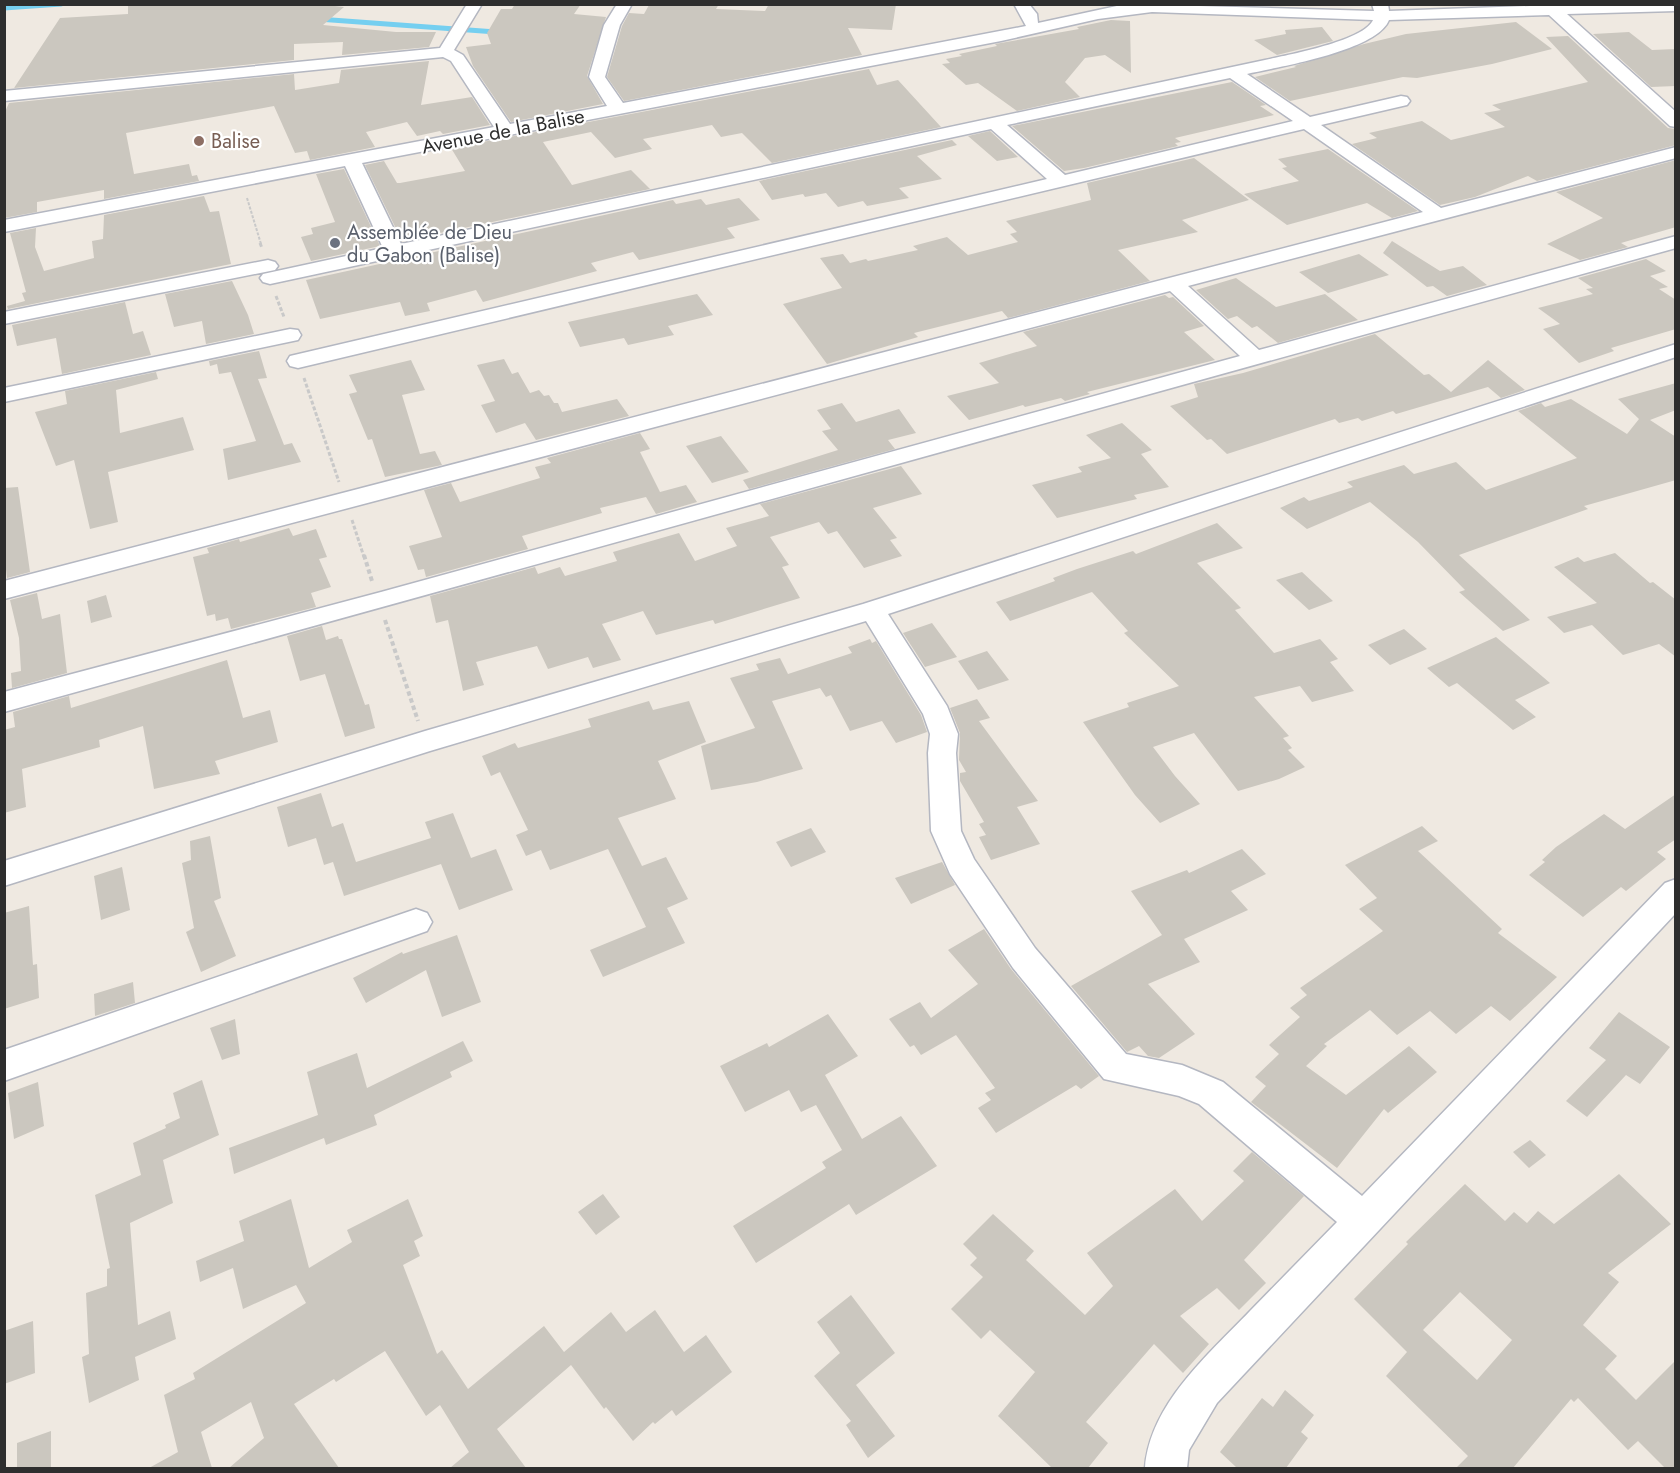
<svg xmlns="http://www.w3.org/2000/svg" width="1680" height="1473" viewBox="0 0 1680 1473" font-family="Jost,sans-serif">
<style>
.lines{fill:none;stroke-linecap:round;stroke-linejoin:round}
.stream{stroke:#75cff0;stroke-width:5}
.building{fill:#cbc7bf;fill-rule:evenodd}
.minor-casing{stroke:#b4b7c1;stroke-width:3}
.path-far2{stroke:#c9c9c9;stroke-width:2;stroke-dasharray:3 1.5;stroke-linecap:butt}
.path-far1{stroke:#c9c9c9;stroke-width:3;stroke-dasharray:4 2;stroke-linecap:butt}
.path{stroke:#c9c9c9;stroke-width:4;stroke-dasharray:4.5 3;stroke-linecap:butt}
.minor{fill:#fff;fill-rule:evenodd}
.education-dot{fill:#8d6e63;stroke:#fff;stroke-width:2}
.worship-dot{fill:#6b7280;stroke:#fff;stroke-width:2}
.labels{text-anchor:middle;stroke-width:4.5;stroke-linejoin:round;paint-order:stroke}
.far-street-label{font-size:20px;fill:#2e2e2e;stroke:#fff}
.far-education-label{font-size:20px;fill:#785e54;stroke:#fff;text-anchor:start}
.far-worship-label{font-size:20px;fill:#5b616d;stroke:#fff;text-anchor:start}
</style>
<rect width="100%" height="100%" fill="#efe9e1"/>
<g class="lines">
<!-- stream -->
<path class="stream" d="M4 8 61 4
M318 19 496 32"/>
</g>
<!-- building -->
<path class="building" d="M128 4H317L344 7 323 25 396 32H436L429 47 342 55 343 42 294 44V60L14 88 60 18 128 14Z
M515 4H581L574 14 606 17 587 76 603 104 511 122 473 66 466 47 491 44 487 33 501 9H512Z
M675 4H719L716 9 765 11 769 4H896L892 30 848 28 862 55 624 101 607 77 622 26 629 13 644 14 649 5Z
M1111 20 1130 21 1131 73 1105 55 1085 58 1065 82 1080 97 1017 111 978 83 966 85 942 64 950 63 946 59 962 56 959 54 997 46 995 44 1079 29 1077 27Z
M1516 22 1552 49 1492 64 1417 78 1403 77 1290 101 1255 77 1296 67 1294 66 1364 44 1406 34Z
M1322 27 1333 41 1277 55 1254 40 1286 34 1285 30Z
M1629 32 1652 50 1676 49V86L1651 87 1593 34Z
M1568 36 1668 128 1676 129V145L1537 181 1528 176 1475 197 1440 205 1352 144 1377 138 1369 133 1422 121 1451 140 1505 127 1484 113 1501 110 1492 105 1588 82 1546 37Z
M429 61 421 105 472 97 490 125 443 134 440 131 417 136 407 122 366 132 375 147 310 160 307 151 295 153 274 106 126 133 134 174 189 164 192 176 197 175 199 181 104 199V190L37 202V212L4 218V114L9 103 294 74 295 90 339 83 341 70Z
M869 69 877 85 898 80 941 127 772 163 742 133 721 137 712 125 643 139 652 149 615 158 591 132 543 142 572 185 631 170 650 189 402 241 365 165 384 161 397 183H400L465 171 451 148Z
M1232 82 1266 105 1260 106 1274 115 1175 138 1181 142 1175 143 1178 146 1084 168 1064 171 1012 126Z
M990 131 1018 157 997 161 968 136Z
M952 140 957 145 917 156 942 179 899 188 909 198 867 206 863 201 838 207 826 193 805 197 803 194 772 200 759 181Z
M1328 149 1418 211 1392 218 1367 203 1287 225 1244 194 1299 181 1282 168 1287 167 1278 159Z
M1194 158 1249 200 1182 220 1198 232 1118 250 1150 281 1008 318 1002 311 914 333 918 337 827 364 783 304 842 288 820 258 843 254 850 263 866 259 868 261 918 250 913 246 947 237 968 255 1018 242 1010 234 1017 232 1006 221 1091 200 1087 183Z
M1676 160V227L1621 243 1628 247 1580 260 1547 244 1603 218 1556 192Z
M344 169 380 246 311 261 301 237 313 234 311 228 335 222 316 174Z
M204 196 210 212 219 211 231 264 8 309 7 306 25 301 22 293 26 292 10 233 36 228 35 247 44 271 94 258 92 241 103 239 104 215Z
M739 198 760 220 727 228 735 238 639 260 633 252 591 263 597 271 483 302 476 290 427 303 430 311 405 316 400 302 320 319 306 280 673 200 676 204 701 199 706 205Z
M1392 241 1440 271 1463 266 1487 285 1447 296 1433 286 1427 287 1383 253Z
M1359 254 1389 275 1328 293 1299 272Z
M1646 259 1666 271 1650 276 1668 287 1659 289 1676 300V329L1611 348 1614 351 1579 363 1543 329 1560 324 1538 308 1593 294 1586 289 1593 288 1578 278Z
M1236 278 1276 307 1325 294 1358 320 1278 343 1257 326 1252 328 1237 316 1228 319 1196 290Z
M232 281 248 315 254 334 206 344 202 321 174 327 165 294Z
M697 294 713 315 668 326 674 335 628 345 624 338 580 347 568 322Z
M1165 295 1169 298 1173 297 1204 326 1184 332 1215 360 1087 392 1090 394 1065 401 1061 398 1025 407 1023 405 969 420 947 396 999 383 979 363 1037 346 1023 332Z
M125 302 133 334 143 331 151 355 62 374 56 338 17 346 12 325Z
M1375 334 1424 375 1429 374 1451 392 1488 360 1525 390 1501 398 1488 387 1396 414 1393 411 1362 421 1358 418 1339 423 1335 419 1227 454 1211 439 1207 440 1170 406 1198 397 1194 384 1243 373Z
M259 351 267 378 258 379 284 445 292 443 301 462 228 480 223 449 256 441 231 372 219 374 217 364 210 366 209 361Z
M504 359 512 374 518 372 530 393 539 390 544 396 549 395 554 403H558L562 412 617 399 629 416 536 440 525 423 496 433 481 405 495 401 477 365Z
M411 360 425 390 402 395 420 454 435 451 442 465 385 477 372 439 368 440 349 394 357 392 349 375Z
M156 372 158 379 116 390 120 433 183 417 194 450 108 472 118 522 90 529 74 460 56 466 35 412 67 404 65 391Z
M1676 383V410L1650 420 1676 437V480L1584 506 1588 509 1459 555 1530 620 1503 631 1459 592 1465 590 1418 542 1370 502 1307 529 1280 508 1304 497 1309 501 1353 487 1347 482 1404 465 1414 474 1456 462 1486 490 1577 458 1518 411 1541 403 1545 407 1571 399 1627 434 1639 419 1618 399Z
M842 403 856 422 899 409 916 433 888 440 895 449 749 489 743 480 838 450 822 431 831 429 817 410Z
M1122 423 1152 450 1141 454 1169 487 1134 495 1137 499 1057 518 1032 485 1082 472 1078 467 1111 458 1086 435Z
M640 433 650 449 640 452 660 492 686 485 697 502 656 514 646 497 600 508 602 513 522 536 528 549 426 577 424 569 418 570 409 546 442 537 424 490 451 483 460 502 540 478 535 467 551 463 547 458Z
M721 436 749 472 712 483 686 446Z
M901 466 922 494 873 508 897 538 890 540 902 556 864 568 837 531 828 534 819 522 770 537 789 565 782 567 800 598 715 624 713 620 656 635 643 611 602 624 621 660 593 668 588 657 548 669 537 646 476 662 484 685 463 691 448 620 436 623 430 596 535 567 538 574 560 567 565 576 617 561 613 552 679 533 695 561 737 546 726 528 769 516 760 504Z
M18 487 30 572 7 578 4 552V488Z
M1217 523 1243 548 1197 563 1241 608 1235 610 1274 653 1320 639 1338 659 1330 662 1354 691 1312 702 1300 686 1254 697 1289 736 1283 738 1292 748 1288 750 1305 767 1279 779 1238 791 1194 733 1153 747 1175 776 1200 804 1160 823 1135 795 1083 722 1129 707 1127 703 1179 686 1124 633 1128 631 1092 592 1010 621 996 602 1055 581 1053 578 1077 569 1133 551 1136 554Z
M289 528 293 536 316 529 327 557 319 559 331 587 311 593 316 607 231 629 228 618 216 621 215 614 207 616 193 557 209 553 207 548 239 539 240 542Z
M1615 553 1650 583 1653 582 1676 600V657L1659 644 1623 655 1592 625 1564 633 1547 617 1597 603 1554 567 1578 557 1584 562Z
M1302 572 1333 601 1309 610 1276 580Z
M37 593 42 619 60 614 67 673 12 688 11 673 21 671 19 638 10 600Z
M106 595 112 617 91 623 87 601Z
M932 623 957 657 925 667 903 633Z
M322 626 326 640 338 636 339 639H342L365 705 369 704 375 728 345 737 325 674 300 681 287 636Z
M1404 629 1427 649 1390 665 1368 645Z
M1496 637 1550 683 1515 700 1536 717 1513 730 1457 683 1449 687 1427 668Z
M870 639 872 643 876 641 921 715 927 732 896 743 882 721 850 731 831 695 826 697 820 688 772 701 803 769 757 782 711 790 701 746 755 728 730 678 759 670 756 664 780 658 788 674 852 653 848 647Z
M987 651 1009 680 978 690 958 661Z
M227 660 243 718 270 710 278 742 215 761 220 774 154 789 143 726 99 740 100 747 22 769 26 807 4 813V730L15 727 13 712 69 696 71 708Z
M977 699 990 718 979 721 1038 801 1017 807 1040 844 991 860 979 837 986 835 979 824 984 822 960 781V773L966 772 959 760 960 733 950 708Z
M649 701 653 710 689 701 706 742 658 761 676 799 618 818 642 866 666 857 688 899 667 908 685 943 603 977 590 950 646 927 608 849 550 870 541 850 526 856 516 835 528 830 500 772 491 776 482 756 515 743 518 748 591 727 588 719Z
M321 793 332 827 343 823 356 862 431 838 425 822 453 813 471 858 496 849 513 890 459 910 441 864 344 896 333 862 324 865 316 838 288 847 277 807Z
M1676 794V839L1657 852 1666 859 1626 891 1621 887 1583 917 1529 875 1545 862 1542 860 1556 847 1604 814 1625 829Z
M1422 826 1438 841 1418 851 1502 929 1498 933 1557 977 1510 1021 1491 1006 1456 1034 1430 1011 1397 1035 1370 1010 1324 1044 1327 1046 1306 1066 1346 1095 1409 1046 1437 1072 1388 1113 1384 1109 1337 1168 1251 1102 1266 1086 1255 1077 1279 1054 1269 1045 1300 1017 1290 1008 1307 995 1300 988 1383 931 1359 909 1377 898 1345 865Z
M811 828 826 852 791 867 776 842Z
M210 836 221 898 214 901 236 956 201 972 186 932 194 928 182 863 191 860 190 841Z
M1242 849 1266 874 1231 891 1248 910 1184 939 1200 962 1148 984 1195 1034 1159 1058 1148 1056 1139 1046 1127 1052 1071 986 1162 935 1131 891 1187 870 1189 873Z
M942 862 955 885 911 904 895 878Z
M122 867 130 910 101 920 94 876Z
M29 906 33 965 37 964 39 998 4 1009V913Z
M984 929 1011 969 1099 1076 1081 1089 1076 1085 996 1133 978 1108 991 1100 985 1093 995 1088 956 1035 921 1055 914 1045 910 1047 889 1019 920 1002 931 1018 978 984 948 950Z
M457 935 481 1002 442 1017 426 970 366 1003 353 978 402 952 403 954Z
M133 982 135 1003 95 1016 94 994Z
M1619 1012 1670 1047 1640 1084 1626 1075 1587 1117 1566 1101 1606 1060 1589 1048Z
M828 1014 858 1056 825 1075 862 1139 901 1116 937 1166 856 1215 849 1204 756 1263 733 1226 826 1168 822 1162 842 1150 816 1105 801 1112 789 1090 745 1112 720 1066 767 1043 769 1047Z
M235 1019 240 1054 222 1060 210 1028Z
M463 1041 473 1061 450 1072 452 1077 374 1115 377 1125 326 1145 324 1138 234 1174 229 1148 318 1115 307 1072 357 1053 367 1088Z
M202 1080 219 1135 163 1160 173 1203 130 1223 138 1325 170 1311 176 1339 135 1357 139 1380 89 1403 82 1357 89 1354 86 1293 107 1286V1269L110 1268 95 1195 141 1175 133 1143 166 1128 165 1125 180 1118 173 1093Z
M38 1082 44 1126 14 1139 8 1093Z
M1530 1140 1546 1155 1529 1168 1513 1152Z
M1252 1152 1304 1196 1244 1260 1266 1283 1239 1310 1217 1288 1180 1316 1209 1344 1183 1373 1154 1344 1086 1422 1108 1443 1088 1468H1052L998 1416 1035 1372 990 1330 981 1339 951 1309 983 1277 970 1265 977 1258 963 1244 993 1214 1034 1251 1026 1260 1085 1315 1113 1286 1087 1253 1175 1189 1202 1221 1244 1181 1233 1171Z
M1619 1174 1671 1224 1608 1273 1619 1282 1583 1325 1617 1356 1605 1369 1636 1400 1676 1360V1468H1665L1638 1441 1628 1450 1578 1398 1574 1402 1571 1399 1513 1468H1456L1468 1456 1386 1376 1407 1352 1354 1299 1408 1244 1406 1242 1465 1184 1505 1221 1514 1212 1527 1223 1538 1211 1554 1224ZM1460 1292 1512 1340 1477 1380 1423 1330Z
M603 1194 620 1217 596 1235 578 1212Z
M291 1199 309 1268 352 1242 347 1230 408 1199 423 1236 414 1241 420 1256 403 1265 437 1354 442 1350 468 1389 544 1326 564 1352 611 1312 626 1332 655 1310 684 1352 706 1335 732 1372 676 1416 672 1410 655 1424 653 1422 633 1441 606 1407 604 1409 571 1365 497 1429 526 1468H450L469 1452 440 1405 426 1416 385 1351 336 1382 334 1379 294 1404 339 1468H229L264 1438 251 1402 201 1432 212 1468H149L178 1452 164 1395 195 1379 193 1373 306 1303 296 1285 243 1309 233 1268 200 1282 196 1261 244 1241 239 1221Z
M851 1295 895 1353 856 1385 895 1436 868 1458 846 1425 851 1421 814 1376 840 1353 817 1322Z
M33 1321 35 1373 4 1384V1331Z
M1285 1390 1314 1415 1301 1432 1308 1438 1286 1468H1237L1220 1452 1262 1398 1273 1407Z
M51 1431V1468H17V1443Z"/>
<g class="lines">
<!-- minor casing -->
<g class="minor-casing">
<path id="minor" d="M467 4H482L454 50 463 55 510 124 607 106 589 77 604 25 617 4H632L620 25 605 77 623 103 1026 26 1014 4H1029L1037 14 1038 23 1126 4 1374 11 1372 4H1388L1389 11 1583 4H1676V11L1567 14 1676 112V127L1670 126 1549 15 1389 20C1377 51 1278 67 1247 74L1310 117 1401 96 1407 97 1410 101 1407 105 1321 125 1441 208 1676 147V158L1188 286 1259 350 1676 236V248L4 712V692L381 592 1240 356 1170 291 4 599V581L1423 212 1304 129 298 368 290 366 287 361 290 356 1047 179 991 129 270 284 263 282 260 278 263 274 383 248 345 166 4 232V220L494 127 451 61 443 57 4 101V91L440 48ZM1152 12 1373 20C1364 41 1287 55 1265 60L401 244 362 163 1001 41 1098 19ZM1230 78 1293 121 1065 175 1007 125Z
M268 260 275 262 278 266 275 270 4 324V312Z
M290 329 298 330 301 335 298 340 4 402V388Z
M1676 344V357L888 614 947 706 958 734 956 753 961 831 974 859 1035 948 1126 1054 1182 1065 1223 1082 1362 1196 1665 883 1676 879V913L1217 1403 1189 1450 1187 1468H1145C1150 1404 1208 1355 1250 1311 1279 1281 1308 1252 1337 1222L1199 1104 1179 1096 1104 1079 1013 968 950 874 931 831 928 753 930 734 923 714 866 621 430 751 4 886V861L425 731 863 604Z
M416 909 427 913 432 922 427 931 4 1081V1050Z"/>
</g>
<!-- path-far2 -->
<path class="path-far2" d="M247 198 261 244"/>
<!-- path-far1 -->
<path class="path-far1" d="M260 243 262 248
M276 296 284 317
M304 378 339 482
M352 520 364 557"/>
<!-- path -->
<path class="path" d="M364 555 372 581
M385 620 418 721"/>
<!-- minor -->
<use href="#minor" class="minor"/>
</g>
<!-- markers -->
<circle class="education-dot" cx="199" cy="141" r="6"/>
<circle class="worship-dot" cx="335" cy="243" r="6"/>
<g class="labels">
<!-- far-street labels -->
<g class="far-street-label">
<text transform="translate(503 131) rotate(-11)" y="7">Avenue de la Balise</text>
</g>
<!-- far-education labels -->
<g class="far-education-label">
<text x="211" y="148">Balise</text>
</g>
<!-- far-worship labels -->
<g class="far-worship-label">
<text x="347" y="239">Assemblée de Dieu<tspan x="347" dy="23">du Gabon (Balise)</tspan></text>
</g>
</g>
<!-- border -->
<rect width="1680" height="1473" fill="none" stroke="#2e2e2e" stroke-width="12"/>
</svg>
